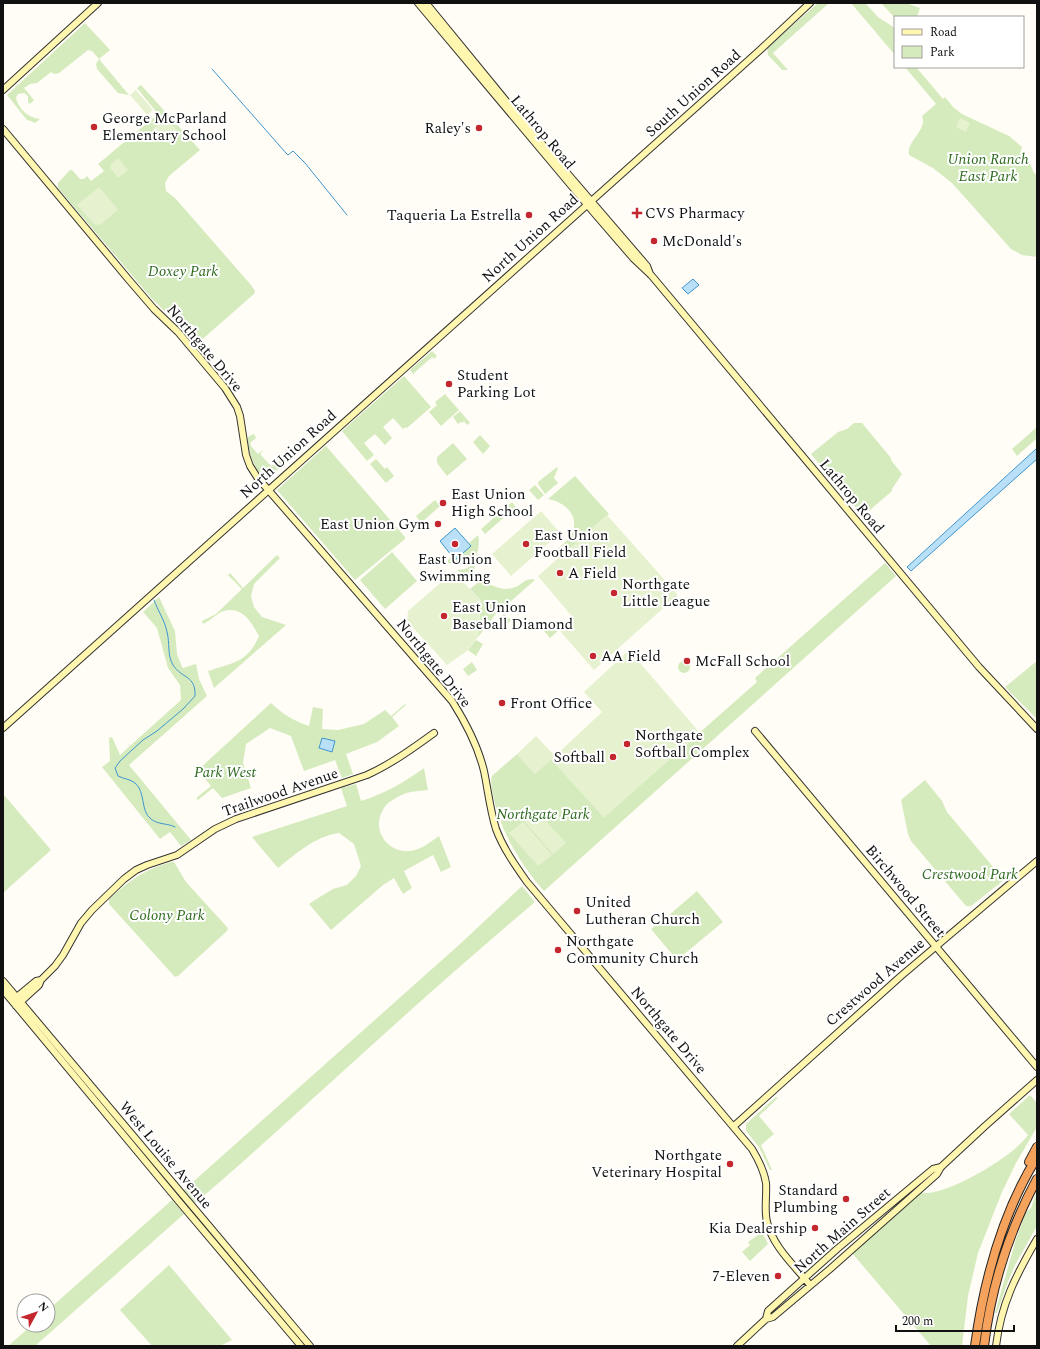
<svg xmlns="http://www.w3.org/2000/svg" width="1040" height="1349" viewBox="0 0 1040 1349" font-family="Spectral,serif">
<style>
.green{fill:#d5ebbd}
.pitch{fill:#e6f2cf}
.water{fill:#b9e0f7;stroke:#3f96cf}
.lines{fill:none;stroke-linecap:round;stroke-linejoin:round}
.stream{stroke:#3f96cf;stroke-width:1}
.secondary-casing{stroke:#333;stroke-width:8}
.highway-casing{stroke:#222;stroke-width:10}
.secondary{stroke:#fff6b0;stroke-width:6}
.highway{stroke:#f5a25d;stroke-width:8}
.poi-dot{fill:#c4262e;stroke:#fff;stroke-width:1.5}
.labels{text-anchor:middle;stroke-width:4;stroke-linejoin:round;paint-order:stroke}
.street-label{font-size:15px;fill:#111;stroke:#fff}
.poi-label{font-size:15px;fill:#111;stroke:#fff;text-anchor:start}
.park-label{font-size:15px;font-style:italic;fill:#2f6b1f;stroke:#fff}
</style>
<rect width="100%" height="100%" fill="#fffdf5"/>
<!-- green -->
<path class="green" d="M818 3H829L773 53 788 70H782L768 55 767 48Z
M851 3H865L878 17 895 28V55Z
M881 3H906L920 8 917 17H895V18Z
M85 23 110 50 99 59 129 95 118 93 97 69 96 64 99 59 92 51 88 50 59 73 54 74 51 72 37 83 30 84 24 88 34 100 30 104 28 102V96L24 93 18 94 16 98C19 110 29 118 40 119L35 123 31 121 27 120 7 95Z
M905 67H916L943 99 945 97 953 107 962 114 1009 136 1022 147 1021 152 1023 155 1030 163 1034 173 1037 175V257L1022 255 1011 249 952 183 933 168 909 155C906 141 928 130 922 116L936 104Z
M141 85 200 150 169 176 165 183 166 191 175 198 251 285 255 291 254 294 198 343H193L174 320 153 300 58 188V183L70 170H72L80 179H84L87 176 91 181 104 171 98 164 158 114 137 88Z
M432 351 437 356 434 359 432 357 413 374 410 370Z
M404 376 431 407 407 428 406 427 403 429 393 418 383 427 392 438 385 445 375 434 364 443 374 455 367 461 342 431Z
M445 394 459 410 441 426 429 412 437 405 435 402Z
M460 411 470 423 467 425 464 421 462 423 461 422 458 424 453 417Z
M854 423H862L891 458V460L902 474 892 489V491L863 516 811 454 838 432 847 429Z
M1037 427V438L1017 456 1012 449Z
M254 434 256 438 250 443 251 446 258 454 263 450V451L260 454 271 466 274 465 284 457 288 461 267 478C255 475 248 450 247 439L249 436Z
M480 435 490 446 483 454 473 442Z
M453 443 467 459 447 476 437 463V457Z
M326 446 405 537V539L355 580 277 490Z
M376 459 385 469 387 467 394 476 386 483 370 464Z
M557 467 558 468 554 478 558 483 545 494 538 484V482Z
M575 476 609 514 562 555 557 549C562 545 567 541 571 536 581 517 566 502 548 499Z
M535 485 544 495 538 500 529 490Z
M435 500 440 506 421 523 416 516Z
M512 502 516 507 485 534 481 529Z
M478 535C481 547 476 566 461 565 457 565 452 563 448 563V560L452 556 455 559 471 546 469 543Z
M392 552 417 581 385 609 360 580Z
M277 555 280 558 254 584 251 596 254 607 262 617 286 625 214 688 208 671C234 662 247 663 259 636 251 621 241 604 221 612 216 615 209 621 203 624L202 621 216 614 242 589 228 575 230 573 243 588Z
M885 563 896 576 544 891C521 865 500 831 493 795 492 789 490 782 492 776L517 754 535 774 551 759 604 817 757 682 755 678Z
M475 564 474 572 466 579 457 570 465 569Z
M532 579 535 580 495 615 478 637 481 600 470 589 481 580C494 586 503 593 518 586 524 582 524 580 532 579Z
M159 597 175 631 177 654 182 667 183 668 196 664 199 679 207 696 129 765 191 840 181 846 170 832 160 839 102 767 110 761 109 738 112 737 120 755 181 700 180 685 168 668 157 628 143 612Z
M504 614 511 620 503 629 497 623Z
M552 624 558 631 550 638 544 631Z
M476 640 483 644 476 656 468 650Z
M678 667a6 6 0 1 1 12 0a6 6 0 1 1-12 0Z
M1037 661V719L1005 687Z
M472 662 477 670 468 676 463 669Z
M271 703C284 715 292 720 309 726L313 707 323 709 322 729 338 730 364 724 385 710 391 716 405 704 406 705 392 717 399 726 377 742 346 754 353 774 342 778 335 760 304 771 291 736 270 728 246 744 243 763 251 788 222 798 213 788 198 800 196 798 211 786 198 770Z
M424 768 428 790C420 791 411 791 404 794 397 797 387 802 384 808 369 831 390 857 415 850 423 848 432 841 439 836L451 867 441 872 433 855 404 871 412 888 403 894 394 878 383 885 331 930 309 904 318 898 333 889 347 885 356 876 361 866 354 844 339 833C315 836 296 854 278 868L252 837 347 806 341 788 356 784 361 801C386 793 403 783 424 768Z
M925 780 942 801 947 812 1004 880 971 906H966L911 841 908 834 901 800Z
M3 795H4L51 850 3 893Z
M171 862H174L186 882 227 927 228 930 178 976 175 977 109 904V899C132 879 142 871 171 862Z
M522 886 535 902C465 961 397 1022 329 1084 284 1124 241 1165 195 1203L184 1190 460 944Z
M697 891 723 922 677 960 651 929 668 916Z
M1030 1095 1037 1103V1127L1016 1163 1002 1192 978 1253 968 1296 962 1346H931L852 1253 921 1193C947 1196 1014 1156 1028 1135L1009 1114Z
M776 1097 778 1098 759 1116 774 1134 761 1145 772 1170H770L759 1147 746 1131V1124Z
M1037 1191V1226L1015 1265 1007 1284 997 1313H995L1016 1239 1026 1212 1031 1208Z
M172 1200 184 1214 35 1346H8L32 1325H48V1310Z
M763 1234 768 1244 750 1261 742 1252 750 1245 748 1242 758 1235Z
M169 1265 232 1340 220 1346H152L120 1310Z"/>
<!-- pitch -->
<path class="pitch" d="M136 90 153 110 147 115 130 95Z
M960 118 970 123 966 132 956 127Z
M164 120H168L177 131 165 142 153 129Z
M118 158 128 170 118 178 110 168 111 164Z
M99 187 118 210 100 225 94 224 77 205Z
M541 511 560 533 511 576 492 554Z
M607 515 678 595 594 670 560 631 574 619 538 576Z
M453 572 481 600 478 637 467 651 447 665 407 621 408 611Z
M629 650 700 733 604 817 551 760 535 774 517 754 536 736 555 756 602 712 584 692Z
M536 810 566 843 553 854 524 821Z
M523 822 552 855 538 866 509 833Z"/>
<!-- water -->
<path class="water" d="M693 279 699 285 688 294 682 288Z
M1037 448V459L911 571 907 567Z
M455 528 471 546 455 560 440 541Z
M322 738 335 741 332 752 319 748Z"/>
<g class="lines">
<!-- stream -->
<path class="stream" d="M212 69 286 153 288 155 293 151 305 163 347 215
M154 600C158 611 165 621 167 632 170 643 167 655 173 665 182 679 196 675 195 696L183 709 157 731 143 740 120 761 115 768 118 776C124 779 130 779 135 783 146 792 140 811 151 819 158 825 168 823 175 827"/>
<!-- secondary casing -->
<g class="secondary-casing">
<path id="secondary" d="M418 3 595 214 633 258 651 275 979 667 1037 729
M426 3 525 124 647 266 650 274
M3 90 98 3
M3 129 129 280 154 309 178 332 225 388 237 407 240 416 246 455 250 466 257 477 452 701C466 723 478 746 484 771 488 790 490 810 496 829 503 848 515 865 527 882L752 1149C758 1159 764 1170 766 1183 767 1196 764 1209 767 1222 773 1247 795 1266 810 1285
M3 728 760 50 810 3
M755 731 1037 1067
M3 981 310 1346
M3 990 181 1204 301 1346
M13 1000 36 981 41 980
M16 1006 39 985 41 980 55 966 63 955 81 923 92 910 124 879 136 870 147 865 177 855 215 829 236 819 367 775C391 764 412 749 434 733
M734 1126 901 976 1037 861
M766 1319 773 1317 830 1269 937 1174 941 1167 984 1127 1037 1080
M737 1346 766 1319 768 1311 837 1249 933 1169 941 1167
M996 1346C1001 1304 1016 1275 1037 1239"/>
</g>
<!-- highway casing -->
<g class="highway-casing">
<path id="highway" d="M1029 1162 1037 1147
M975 1346C984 1280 1002 1214 1037 1157
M984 1346C991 1287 1009 1231 1037 1179"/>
</g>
<!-- secondary -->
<use href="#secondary" class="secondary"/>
<!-- highway -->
<use href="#highway" class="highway"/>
</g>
<!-- markers -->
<g class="poi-dot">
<circle cx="94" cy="127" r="4"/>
<circle cx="479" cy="128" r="4"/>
<path d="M635 207h4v4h4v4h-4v4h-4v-4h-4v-4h4z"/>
<circle cx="529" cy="215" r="4"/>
<circle cx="654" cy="241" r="4"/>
<circle cx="449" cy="384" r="4"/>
<circle cx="443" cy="503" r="4"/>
<circle cx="438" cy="524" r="4"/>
<circle cx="455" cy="544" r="4"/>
<circle cx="526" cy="544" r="4"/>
<circle cx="560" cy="573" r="4"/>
<circle cx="614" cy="593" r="4"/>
<circle cx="444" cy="616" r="4"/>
<circle cx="593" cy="656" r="4"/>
<circle cx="687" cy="661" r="4"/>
<circle cx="502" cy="703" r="4"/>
<circle cx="627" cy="744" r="4"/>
<circle cx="613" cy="757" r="4"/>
<circle cx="577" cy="911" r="4"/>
<circle cx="558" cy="950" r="4"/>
<circle cx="730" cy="1164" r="4"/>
<circle cx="846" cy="1199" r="4"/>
<circle cx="815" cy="1228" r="4"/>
<circle cx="778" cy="1276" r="4"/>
</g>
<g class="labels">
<!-- street labels -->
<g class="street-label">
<text transform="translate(693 93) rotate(-42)" y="5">South Union Road</text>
<text transform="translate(543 132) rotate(50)" y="5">Lathrop Road</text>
<text transform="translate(530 238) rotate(-42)" y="5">North Union Road</text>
<text transform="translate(205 348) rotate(50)" y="5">Northgate Drive</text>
<text transform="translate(288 454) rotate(-42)" y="5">North Union Road</text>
<text transform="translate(852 496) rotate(50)" y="5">Lathrop Road</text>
<text transform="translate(434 663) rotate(51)" y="5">Northgate Drive</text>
<text transform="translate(280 792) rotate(-19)" y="5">Trailwood Avenue</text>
<text transform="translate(906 891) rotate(50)" y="5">Birchwood Street</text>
<text transform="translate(875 982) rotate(-41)" y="5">Crestwood Avenue</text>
<text transform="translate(669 1030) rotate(50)" y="5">Northgate Drive</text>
<text transform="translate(166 1155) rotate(50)" y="5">West Louise Avenue</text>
<text transform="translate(842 1230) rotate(-41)" y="5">North Main Street</text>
</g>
<!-- poi labels -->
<g class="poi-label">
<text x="102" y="123">George McParland<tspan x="102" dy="17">Elementary School</tspan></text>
<text x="471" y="133" text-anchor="end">Raley's</text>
<text x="645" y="218">CVS Pharmacy</text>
<text x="521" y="220" text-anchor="end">Taqueria La Estrella</text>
<text x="662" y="246">McDonald's</text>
<text x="457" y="380">Student<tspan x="457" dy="17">Parking Lot</tspan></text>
<text x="451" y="499">East Union<tspan x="451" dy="17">High School</tspan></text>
<text x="430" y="529" text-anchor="end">East Union Gym</text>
<text x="534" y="540">East Union<tspan x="534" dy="17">Football Field</tspan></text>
<text x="455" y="564" text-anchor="middle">East Union<tspan x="455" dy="17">Swimming</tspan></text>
<text x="568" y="578">A Field</text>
<text x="622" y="589">Northgate<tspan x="622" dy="17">Little League</tspan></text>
<text x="452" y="612">East Union<tspan x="452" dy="17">Baseball Diamond</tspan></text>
<text x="601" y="661">AA Field</text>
<text x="695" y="666">McFall School</text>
<text x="510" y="708">Front Office</text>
<text x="635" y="740">Northgate<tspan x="635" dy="17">Softball Complex</tspan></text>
<text x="605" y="762" text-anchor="end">Softball</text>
<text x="585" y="907">United<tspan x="585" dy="17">Lutheran Church</tspan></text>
<text x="566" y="946">Northgate<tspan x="566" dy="17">Community Church</tspan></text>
<text x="722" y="1160" text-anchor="end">Northgate<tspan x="722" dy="17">Veterinary Hospital</tspan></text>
<text x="838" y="1195" text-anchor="end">Standard<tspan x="838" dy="17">Plumbing</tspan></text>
<text x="807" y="1233" text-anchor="end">Kia Dealership</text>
<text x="770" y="1281" text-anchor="end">7-Eleven</text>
</g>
<!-- park labels -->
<g class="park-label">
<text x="988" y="164">Union Ranch<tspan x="988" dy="17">East Park</tspan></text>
<text x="183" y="276">Doxey Park</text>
<text x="225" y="777">Park West</text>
<text x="543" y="819">Northgate Park</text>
<text x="970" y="879">Crestwood Park</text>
<text x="167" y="920">Colony Park</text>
</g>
</g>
<!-- border -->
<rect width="1040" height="1349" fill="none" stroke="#111111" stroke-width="8"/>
<!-- legend -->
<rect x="894" y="16" width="130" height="52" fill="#ffffff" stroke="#a0a0a0"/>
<rect x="902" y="29" width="20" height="6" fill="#fff6b0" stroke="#a0a0a0"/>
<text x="930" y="36" font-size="12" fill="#111111">Road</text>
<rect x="902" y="46" width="20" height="12" fill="#d5ebbd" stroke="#a0a0a0"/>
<text x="930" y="56" font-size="12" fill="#111111">Park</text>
<!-- north arrow -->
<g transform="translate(36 1313) rotate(50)"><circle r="19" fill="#ffffff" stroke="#a0a0a0"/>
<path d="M0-3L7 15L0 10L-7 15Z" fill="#c4262e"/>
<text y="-6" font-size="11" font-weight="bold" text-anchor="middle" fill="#111111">N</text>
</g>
<!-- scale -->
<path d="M896 1325v6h118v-6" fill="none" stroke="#111111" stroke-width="2"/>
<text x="902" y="1325" font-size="12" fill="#111111" stroke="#ffffff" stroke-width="3" paint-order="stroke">200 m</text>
</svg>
